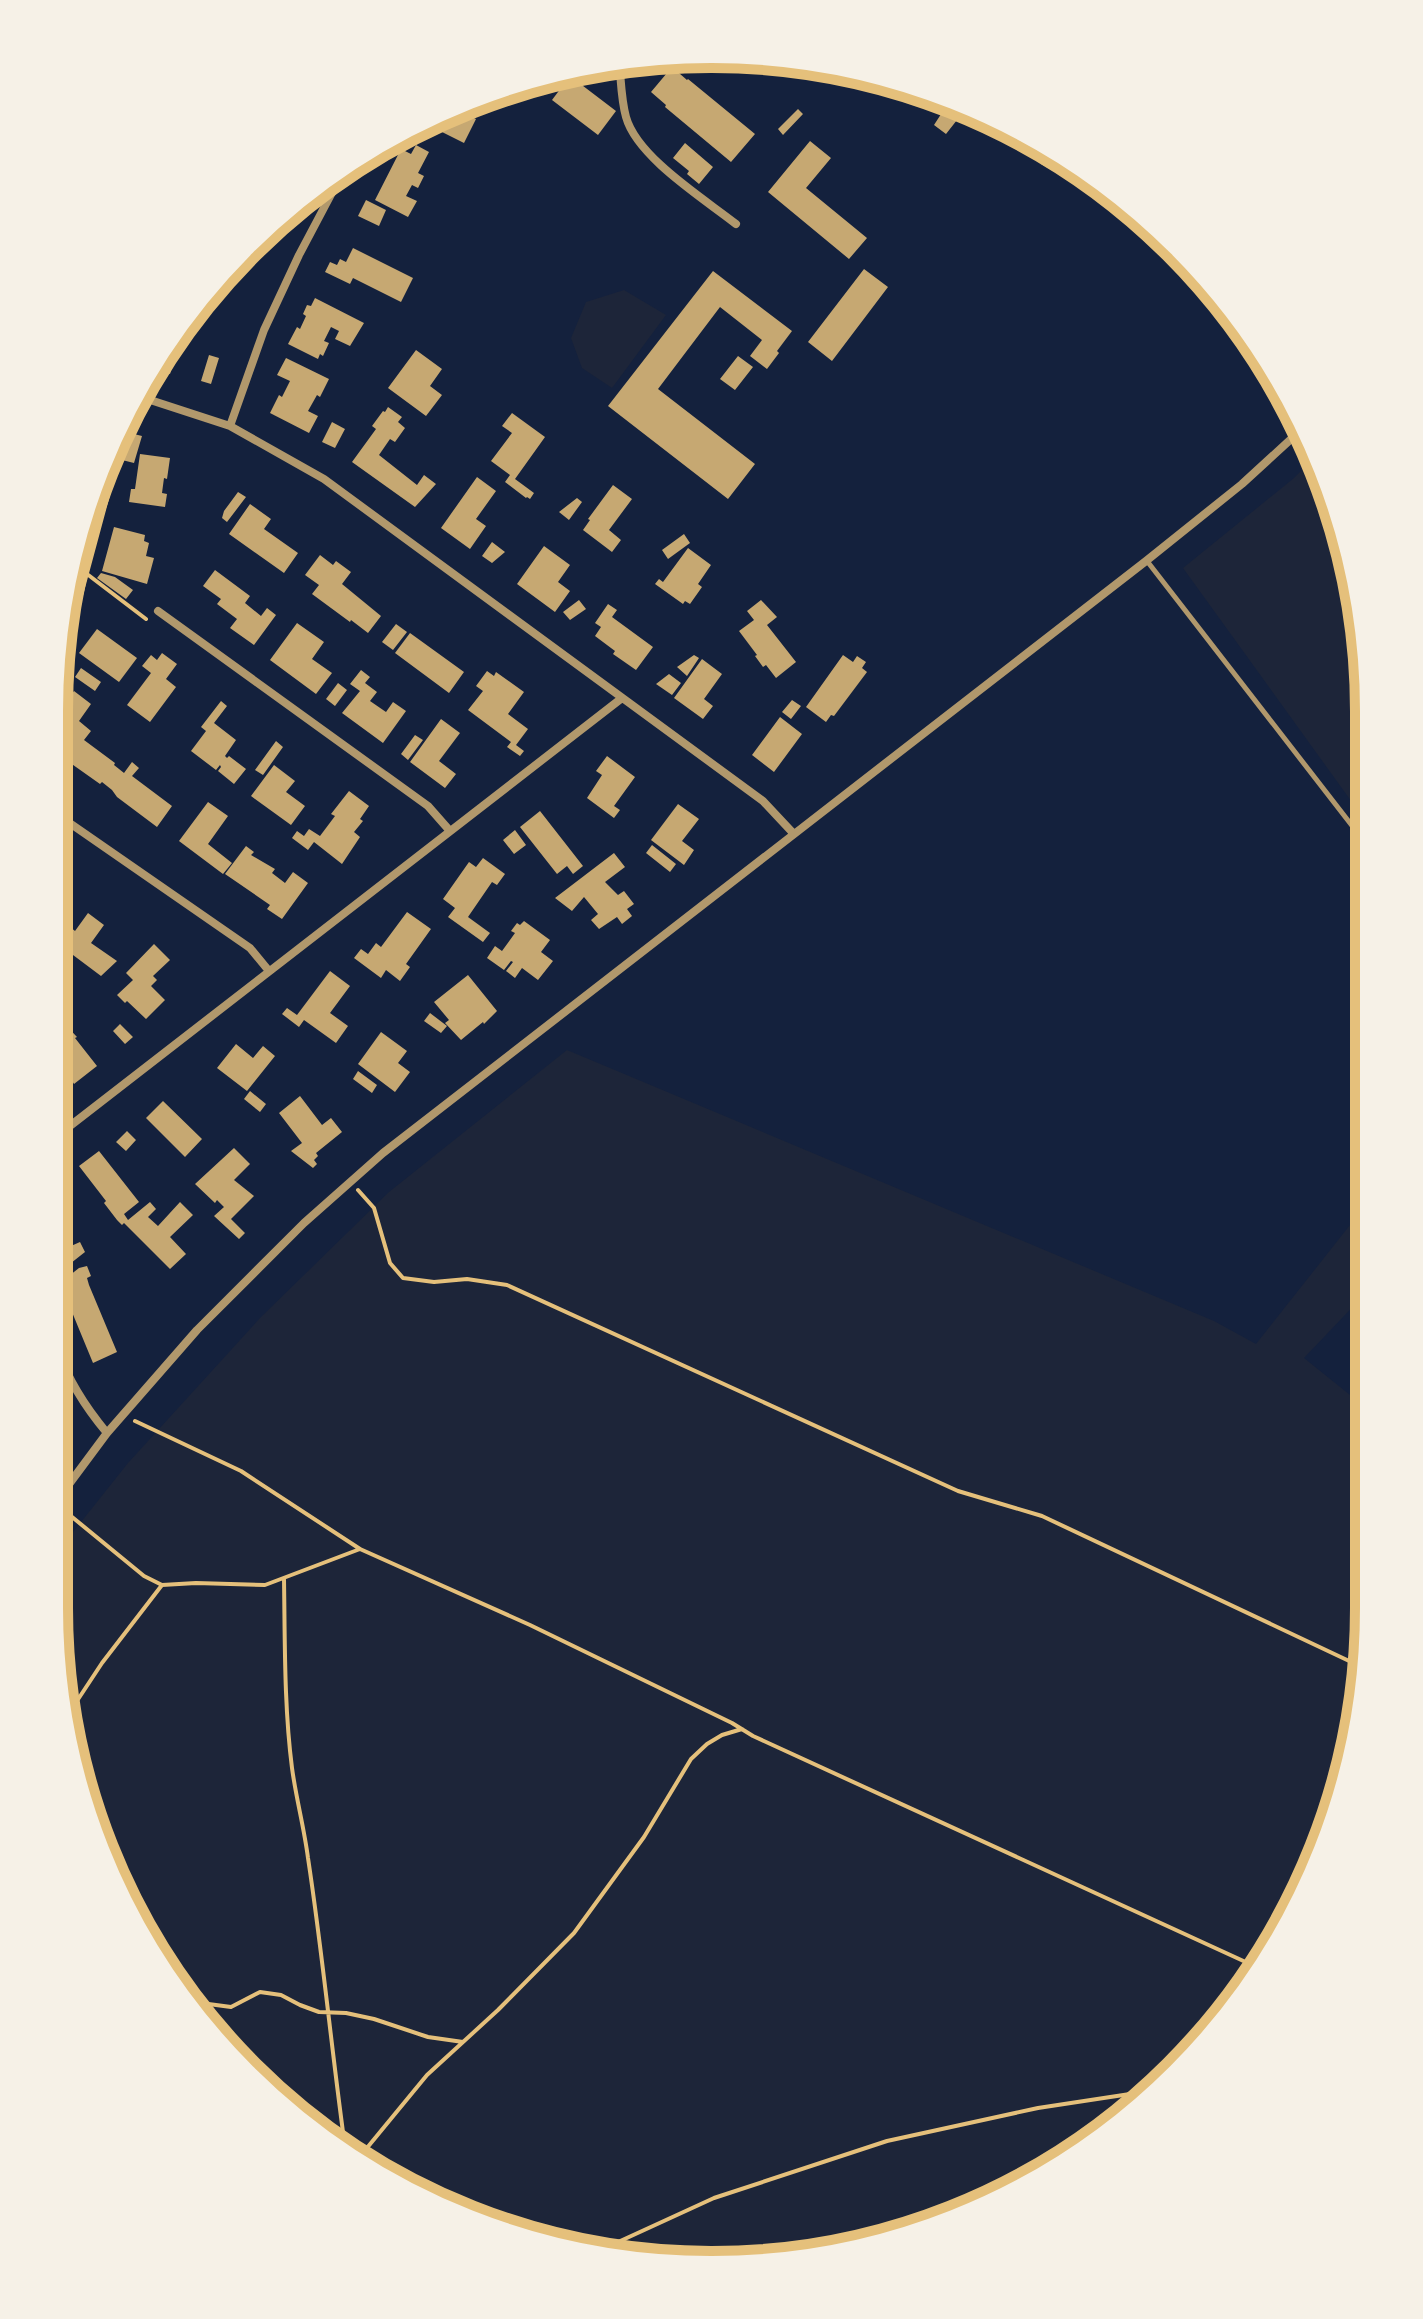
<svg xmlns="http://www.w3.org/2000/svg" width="1423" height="2319" viewBox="0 0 1423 2319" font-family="'Crimson Pro',serif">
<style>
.green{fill:#1d2539}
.building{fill:#c6a872}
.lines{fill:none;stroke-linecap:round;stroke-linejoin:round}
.path{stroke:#e5c07b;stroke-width:4}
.service{stroke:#b1986c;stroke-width:5}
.minor{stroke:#b1986c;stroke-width:8}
.rim{fill:none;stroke:#e5c07b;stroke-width:10}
</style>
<rect width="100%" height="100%" fill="#14213d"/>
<!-- green -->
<path class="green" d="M624 290 666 315 612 388 582 368 571 338 586 302Z
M1315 457 1334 501 1368 668 1367 823 1183 568 1294 478Z
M567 1050 1214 1321 1256 1344 1365 1206V1294L1304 1358 1365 1407 1363 1693 1319 1859 1233 2007 1077 2154 922 2230 711 2265 501 2230 346 2154 190 2007 89 1818 54 1608V1556L128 1463 260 1318 389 1192Z"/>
<!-- building -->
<path class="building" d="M672 67 687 80 688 79 755 134 731 162 665 107 666 105 651 92Z
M570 76 616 111 598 135 552 100Z
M455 109 476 119 464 143 428 125 425 131 417 127Z
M798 109 803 114 783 135 778 129Z
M943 111 957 120 946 134 934 125Z
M810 141 831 158 806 188 867 238 849 259 768 192Z
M685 143 713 167 699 184 687 174 689 171 673 158Z
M416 145 429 152 418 173 424 176 418 188 412 185 406 196 417 201 408 217 375 200 401 149 411 154Z
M1046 149 1067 162 1064 167 1061 166 1057 173 1041 164 1045 157 1043 155Z
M366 200 386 210 379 226 358 216Z
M353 248 413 278 401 302 353 278 350 284 325 272 330 262 337 265 340 259 346 262Z
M864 269 888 287 832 361 808 342Z
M713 271 792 331 777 351 779 353 767 369 750 356 762 340 720 307 658 389 755 464 728 499 608 406Z
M315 298 364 323 350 346 335 339 339 331 331 327 324 341 329 343 323 356 320 354 318 359 288 344 297 327 300 329 306 316 303 314 307 305 311 306Z
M188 314 170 374 156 369Z
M416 350 442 369 430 386 442 395 426 416 388 388Z
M209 355 219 358 211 384 201 381Z
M738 356 753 367 735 390 720 379Z
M286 358 329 379 320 397 317 395 308 411 318 416 309 433 270 413 279 395 282 397 290 381 277 375Z
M388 407 402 417 398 422 405 428 395 442 390 439 379 455 417 485 424 475 436 484 415 507 352 462 376 429 372 426 383 411 385 412Z
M512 413 545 437 515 479 534 493 530 499 527 497 526 498 505 482 510 475 491 461 512 433 502 426Z
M332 422 345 429 335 448 322 442Z
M130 433 142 436 134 463 122 460Z
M140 454 170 458 167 479 164 478 162 493 167 494 165 507 129 502 131 489H135Z
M477 477 496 491 476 519 486 526 470 549 441 528Z
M613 485 632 499 609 530 621 540 612 552 583 530 590 520 588 519Z
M238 492 246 497 227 522 222 518 224 511Z
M577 498 582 502 569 520 559 512Z
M250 504 271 519 264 529 298 553 284 573 229 534Z
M114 527 145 535 144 541 149 543 146 556 154 558 147 584 102 571Z
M684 534 690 543 668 559 662 550Z
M492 542 505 552 492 563 482 556Z
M544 546 570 565 558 582 570 591 555 612 517 584Z
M688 548 711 565 698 584 702 587 690 604 685 601 683 604 655 584 659 579 663 582Z
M320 555 333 565 336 561 351 572 342 584 381 616 368 633 351 620 350 622 312 594 319 585 305 575Z
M215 570 250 596 245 603 261 616 267 608 276 615 254 645 230 628 237 619 217 604 221 599 203 586Z
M101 573 115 577 133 590 126 599 97 578Z
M579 600 586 609 570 620 563 612Z
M761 600 777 617 767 625 796 662 776 678 766 665 763 667 755 656 757 655 739 631 754 620 747 611Z
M608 604 617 610 612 617 653 647 636 670 613 654 615 651 595 636 601 627 595 623Z
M297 623 324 642 312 659 332 673 316 694 270 660Z
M396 624 407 632 393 650 382 642Z
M97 629 137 658 119 682 79 653Z
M410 633 464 672 449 693 395 653Z
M162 653 177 664 166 679 176 687 150 722 127 705 151 673 142 666 151 655 157 660Z
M694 655 699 658 687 676 677 667Z
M843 655 853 662 857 656 866 662 862 668 867 672 834 716 831 715 826 722 806 707Z
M702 659 722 674 704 699 713 706 703 719 674 698Z
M81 668 101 682 95 691 75 677Z
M361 670 370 677 365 683 377 692 370 701 386 712 393 702 406 711 383 743 342 713 360 691 350 684Z
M487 671 494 676 496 672 524 692 508 714 528 729 516 745 524 751 520 756 507 747 511 742 468 710 483 691 476 686Z
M669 674 681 683 672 695 656 684Z
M338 683 347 690 335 706 326 699Z
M74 691 91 704 79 721 91 731 84 740 115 763 114 765 124 773 132 762 139 768 132 776 172 806 157 827 117 797 112 790 102 782 100 784 59 755V743L62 739 59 736V722L63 717 60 715 65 707 63 706Z
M792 700 801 706 791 719 782 712Z
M221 701 227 706 214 723 236 740 225 756 227 758 229 756 246 769 234 784 218 771 221 767 220 765 216 770 191 751 206 731 201 727Z
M780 717 802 734 774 772 752 755Z
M441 719 460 733 439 761 456 774 445 788 410 762Z
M415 735 423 740 408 760 401 754Z
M276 741 283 747 263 775 255 770Z
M607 756 635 777 614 806 620 810 614 818 587 798 602 775 596 771Z
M274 765 295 781 286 792 305 806 291 825 251 796Z
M349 791 369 806 360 819 363 821 354 832 360 837 342 864 314 842 308 850 292 838 297 831 304 836 309 829 320 836 335 816 331 814Z
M208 802 228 816 208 844 232 863 223 874 179 841Z
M678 804 699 819 682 841 694 850 684 865 651 840Z
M540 811 583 866 573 874 567 866 557 874 520 827Z
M515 830 526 845 514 854 503 840Z
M652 845 676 864 670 872 646 853Z
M246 846 254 852 251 855 275 869 272 873 285 883 293 872 308 883 282 919 267 909 270 905 225 874Z
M614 853 625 867 605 882 618 895 624 891 634 904 627 909 632 916 622 924 617 917 599 929 591 920 598 914 584 897 572 911 555 898Z
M483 858 505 874 497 885 492 882 468 917 490 933 483 942 448 917 455 908 443 899 469 862 476 867Z
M407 912 431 929 406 964 410 967 400 981 386 970 381 978 354 958 361 949 368 954 376 943 381 947Z
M88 913 104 925 91 943 117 961 101 976 65 949 58 959V932L65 923 75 931Z
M524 921 550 940 541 952 553 961 538 980 522 968 515 978 506 971 513 962 511 961 504 970 487 958 495 946 502 951 515 933 511 931 517 923 520 925Z
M154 944 170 960 153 976 157 980 151 986 165 1000 146 1019 127 1001 125 1003 117 995 133 980 126 973Z
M330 971 350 986 330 1013 348 1026 336 1043 304 1020 299 1027 282 1014 287 1008 297 1015Z
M468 975 497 1011 484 1024 483 1022 461 1040 445 1023 449 1020 434 1002Z
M430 1013 447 1026 441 1033 424 1021Z
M61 1020 77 1037 75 1038 97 1066 74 1084 57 1058V1023Z
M120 1024 133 1037 125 1044 113 1031Z
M381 1032 407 1051 398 1063 410 1072 395 1092 358 1064Z
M236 1044 253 1058 263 1046 275 1056 247 1091 217 1068Z
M358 1071 377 1085 372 1093 353 1079Z
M250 1091 266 1104 260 1112 244 1099Z
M300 1096 322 1125 331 1118 342 1132 316 1153 318 1156 314 1160 317 1164 313 1168 291 1151 302 1143 279 1113Z
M163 1101 202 1139 185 1157 146 1118Z
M127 1131 136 1140 126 1151 116 1142Z
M234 1148 250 1164 234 1180 254 1196 231 1219 245 1233 239 1239 214 1216 224 1207 217 1200 215 1203 195 1184Z
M99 1151 139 1202 124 1214 128 1220 150 1202 156 1209 148 1217 158 1226 180 1202 193 1215 170 1237 186 1254 170 1269 124 1223 122 1225 117 1220 104 1203 106 1201 79 1166Z
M59 1197 65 1212 58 1216 71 1246 80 1242 85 1252 66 1267 60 1253 56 1255V1198Z
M87 1266 91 1276 87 1278 89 1285 117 1352 93 1363 60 1283 79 1268Z"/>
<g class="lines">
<!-- path -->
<path class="path" d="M87 574 146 619
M59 677 129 417
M358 1190 374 1208 390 1263 403 1278 434 1282 467 1279 507 1285 958 1491 1042 1516 1364 1668
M135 1421 241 1471 360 1549 530 1625 732 1723 753 1736 1250 1964 1258 1965
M66 1512 144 1576 162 1585 196 1583 265 1585 360 1549
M284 1579C285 1641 284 1706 292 1768 296 1798 304 1827 308 1858 323 1956 332 2055 346 2154
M71 1710 102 1663 162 1585
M186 2001 231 2007 260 1992 281 1995 300 2005 319 2012 346 2013 374 2019 428 2037 463 2042
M357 2160 427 2075 498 2010 574 1933 644 1837 691 1759 707 1744 722 1735 742 1729
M605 2248 714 2198 887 2141 1038 2108 1130 2094 1145 2090"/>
<!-- service -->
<path class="service" d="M1147 561 1367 845"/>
<!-- minor -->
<path class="minor" d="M619 61C621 79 621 99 626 117 637 157 703 198 736 224
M141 397 230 426 324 479 763 801 793 833
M230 426 264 330 299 255 344 170
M158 611 428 806 450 831
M58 815 250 948 269 971
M57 1136 622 698
M55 1346C70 1381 82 1403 107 1433
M55 1503 107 1433 197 1330 304 1223 383 1153 1146 561 1242 484 1302 429"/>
</g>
<!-- crop -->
<path d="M0 0H1423V2319H0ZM711 68H712A643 643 0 0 1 1355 711V1608A643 643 0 0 1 712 2251H711A643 643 0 0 1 68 1608V711A643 643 0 0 1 711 68Z" fill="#f6f1e7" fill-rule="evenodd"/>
<path class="rim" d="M711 68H712A643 643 0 0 1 1355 711V1608A643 643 0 0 1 712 2251H711A643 643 0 0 1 68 1608V711A643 643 0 0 1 711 68Z"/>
</svg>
